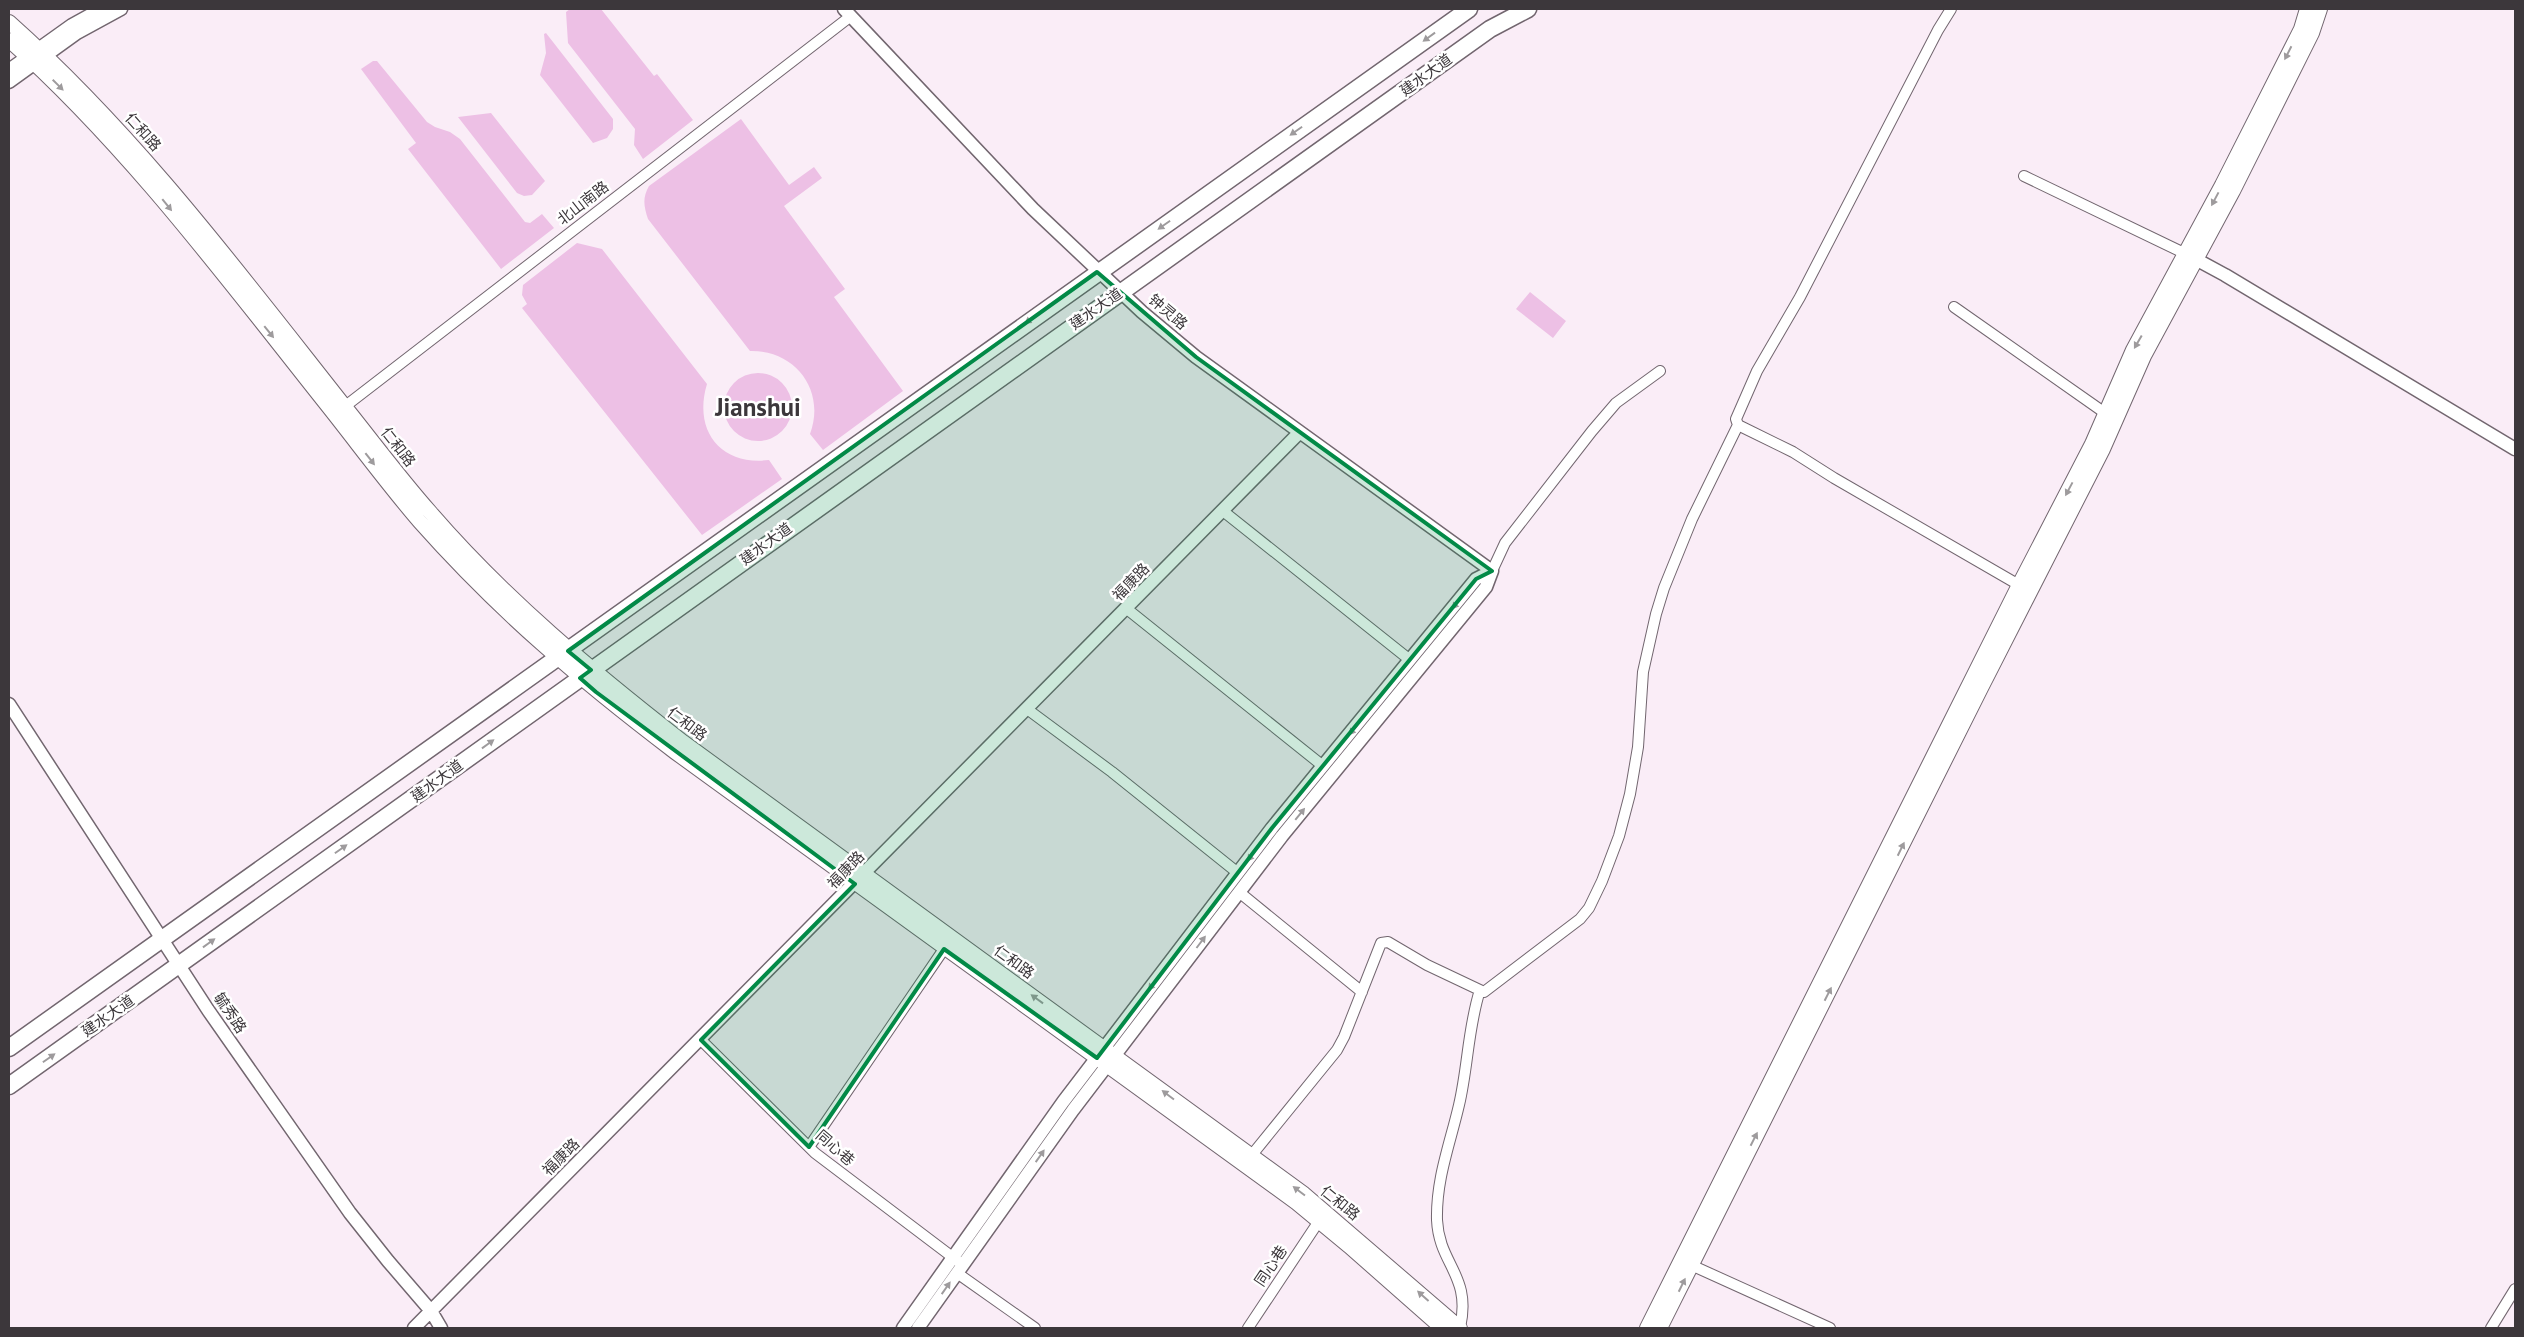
<svg xmlns="http://www.w3.org/2000/svg" width="2524" height="1337" viewBox="0 0 2524 1337" font-family="'PT Sans','Noto Sans SC',sans-serif">
<style>
.green{fill:#edc0e5}
.lines{fill:none;stroke-linecap:round;stroke-linejoin:round}
.minor-casing{stroke:#72666f;stroke-width:12}
.tertiary-casing{stroke:#72666f;stroke-width:15}
.secondary-casing{stroke:#72666f;stroke-width:16}
.primary-casing{stroke:#72666f;stroke-width:19}
.minor{stroke:#fff;stroke-width:10}
.tertiary{stroke:#fff;stroke-width:12}
.secondary{stroke:#fff;stroke-width:14}
.primary{stroke:#fff;stroke-width:16}
.oneway{fill:#9e9b9d}
.marked{fill:#028a47;fill-opacity:0.2;stroke:#028a47;stroke-width:4;stroke-linejoin:round}
.labels{text-anchor:middle;stroke-width:5;stroke-linejoin:round;paint-order:stroke}
.street-label{font-size:15px;fill:#3c373b;stroke:#fff}
.town-label{font-size:25px;font-weight:bold;fill:#3c373b;stroke:#fff}
</style>
<rect width="100%" height="100%" fill="#faedf7"/>
<!-- green -->
<path class="green" d="M570 9H601L654 76 657 74 693 120 643 159 634 145 635 129 568 43 566 12Z
M546 33 613 119V129L607 138 593 143 540 75 546 53 544 34Z
M373 61H377L427 122 435 127 450 132 460 139 525 222 530 223 542 214 554 228 501 269 408 149 416 143 361 69Z
M491 113 545 181 532 195 524 196 517 193 458 117Z
M741 119 789 185 814 167 822 178 784 206 845 289 834 297 903 391 823 450 810 434C826 391 796 350 750 351L648 219C644 207 642 198 649 186Z
M577 243 602 249 707 384C693 430 720 466 769 460L782 479 702 535 522 308 527 304 522 295 523 285Z
M1530 292 1566 321 1553 338 1516 309Z
M724 407a34 34 0 1 1 68 0a34 34 0 1 1-68 0Z"/>
<g class="lines">
<!-- minor casing -->
<g class="minor-casing">
<path id="minor" d="M1951 9 1938 30 1800 297 1757 371 1736 419 1738 425 1793 452 1834 478 2019 585
M2024 176 2186 254
M1954 307 2105 413
M339 411 851 16
M1223 511 1410 660
M1492 571 1505 543 1592 431 1616 403 1660 371
M1127 609 1323 766
M1027 709 1112 772 1238 873
M1239 892 1362 992
M701 1040 815 1153 959 1262
M809 1147 944 949
M1251 1156 1337 1050 1344 1037 1381 943 1388 942 1427 965 1484 992 1580 919 1589 908 1602 881 1619 836 1630 794 1638 747 1643 672 1656 614 1664 588 1692 519 1738 425
M1691 1265 1830 1328
M957 1273 1035 1328
M1248 1328 1319 1221
M1460 1328C1472 1275 1439 1265 1437 1220 1436 1179 1450 1144 1459 1105 1468 1067 1468 1027 1480 990
M2491 1328 2515 1289"/>
</g>
<!-- tertiary casing -->
<g class="tertiary-casing">
<path id="tertiary" d="M844 9 1033 209 1142 312 1196 357 1492 571
M9 70 72 25 101 9
M9 82 77 33 121 9
M2188 255 2225 275 2515 449
M9 704 208 1010 350 1213 388 1261 431 1311 441 1328
M414 1328 1300 432
M903 1328 1063 1102 1272 828 1476 579 1492 571
M918 1328 1073 1110 1282 836 1486 587 1492 571"/>
</g>
<!-- secondary casing -->
<g class="secondary-casing">
<path id="secondary" d="M9 22C136 135 237 270 342 403 371 439 399 477 430 512 505 599 592 671 683 742L1304 1194 1460 1328
M9 40C131 149 229 282 331 410 361 448 389 486 420 522 499 611 580 680 675 752L1297 1203 1349 1246 1442 1328
M1647 1328 2019 585 2092 444 2133 350 2222 185 2301 29 2307 9
M1660 1328 1981 688 2103 449 2144 356 2233 191 2312 33 2320 9"/>
</g>
<!-- primary casing -->
<g class="primary-casing">
<path id="primary" d="M9 1048 1469 9
M9 1086 1490 29 1528 9"/>
</g>
<!-- minor -->
<use href="#minor" class="minor"/>
<!-- tertiary -->
<use href="#tertiary" class="tertiary"/>
<!-- secondary -->
<use href="#secondary" class="secondary"/>
<!-- primary -->
<use href="#primary" class="primary"/>
</g>
<!-- one-way arrows -->
<defs><path id="oneway-solid" d="M-6-.8H1V-3.2L6.5 0L1 3.2V.8H-6Z" transform="scale(1.25)"/></defs>
<g class="oneway">
<use href="#oneway-solid" transform="translate(1429 37) rotate(144)"/>
<use href="#oneway-solid" transform="translate(2288 53) rotate(117)"/>
<use href="#oneway-solid" transform="translate(58 85) rotate(45)"/>
<use href="#oneway-solid" transform="translate(1296 131) rotate(145)"/>
<use href="#oneway-solid" transform="translate(2215 199) rotate(118)"/>
<use href="#oneway-solid" transform="translate(167 205) rotate(51)"/>
<use href="#oneway-solid" transform="translate(1164 225) rotate(145)"/>
<use href="#oneway-solid" transform="translate(1031 319) rotate(145)"/>
<use href="#oneway-solid" transform="translate(269 332) rotate(51)"/>
<use href="#oneway-solid" transform="translate(2138 342) rotate(120)"/>
<use href="#oneway-solid" transform="translate(370 459) rotate(52)"/>
<use href="#oneway-solid" transform="translate(2069 489) rotate(118)"/>
<use href="#oneway-solid" transform="translate(1457 603) rotate(129)"/>
<use href="#oneway-solid" transform="translate(1354 729) rotate(129)"/>
<use href="#oneway-solid" transform="translate(488 744) rotate(-36)"/>
<use href="#oneway-solid" transform="translate(1300 814) rotate(-51)"/>
<use href="#oneway-solid" transform="translate(341 849) rotate(-35)"/>
<use href="#oneway-solid" transform="translate(1901 849) rotate(-64)"/>
<use href="#oneway-solid" transform="translate(1252 855) rotate(127)"/>
<use href="#oneway-solid" transform="translate(1201 942) rotate(-53)"/>
<use href="#oneway-solid" transform="translate(209 943) rotate(-36)"/>
<use href="#oneway-solid" transform="translate(1153 984) rotate(127)"/>
<use href="#oneway-solid" transform="translate(1828 994) rotate(-63)"/>
<use href="#oneway-solid" transform="translate(1037 999) rotate(-144)"/>
<use href="#oneway-solid" transform="translate(49 1058) rotate(-35)"/>
<use href="#oneway-solid" transform="translate(1168 1095) rotate(-143)"/>
<use href="#oneway-solid" transform="translate(1754 1139) rotate(-63)"/>
<use href="#oneway-solid" transform="translate(1040 1156) rotate(-55)"/>
<use href="#oneway-solid" transform="translate(1299 1191) rotate(-143)"/>
<use href="#oneway-solid" transform="translate(1682 1285) rotate(-64)"/>
<use href="#oneway-solid" transform="translate(946 1288) rotate(-55)"/>
<use href="#oneway-solid" transform="translate(1423 1296) rotate(-138)"/>
</g>
<!-- marked area -->
<path class="marked" d="M1097 272 1196 357 1492 571 1476 579 1272 828 1097 1058 944 949 809 1147 701 1040 855 884 596 692 580 678 591 670 568 651Z"/>
<g class="labels">
<!-- street labels -->
<g class="street-label">
<text transform="translate(1426 75) rotate(-36)" y="5">建水大道</text>
<text transform="translate(143 132) rotate(48)" y="5">仁和路</text>
<text transform="translate(583 203) rotate(-38)" y="5">北山南路</text>
<text transform="translate(1096 309) rotate(-35)" y="5">建水大道</text>
<text transform="translate(1168 312) rotate(40)" y="5">钟灵路</text>
<text transform="translate(398 447) rotate(52)" y="5">仁和路</text>
<text transform="translate(766 544) rotate(-36)" y="5">建水大道</text>
<text transform="translate(1131 582) rotate(-46)" y="5">福康路</text>
<text transform="translate(687 724) rotate(37)" y="5">仁和路</text>
<text transform="translate(437 781) rotate(-36)" y="5">建水大道</text>
<text transform="translate(846 870) rotate(-46)" y="5">福康路</text>
<text transform="translate(1014 962) rotate(36)" y="5">仁和路</text>
<text transform="translate(230 1013) rotate(56)" y="5">毓秀路</text>
<text transform="translate(108 1016) rotate(-35)" y="5">建水大道</text>
<text transform="translate(835 1148) rotate(41)" y="5">同心巷</text>
<text transform="translate(561 1157) rotate(-45)" y="5">福康路</text>
<text transform="translate(1340 1203) rotate(39)" y="5">仁和路</text>
<text transform="translate(1271 1266) rotate(-56)" y="5">同心巷</text>
</g>
<!-- town labels -->
<g class="town-label">
<text x="758" y="416">Jianshui</text>
</g>
</g>
<!-- border -->
<rect width="2524" height="1337" fill="none" stroke="#3c373b" stroke-width="20"/>
</svg>
